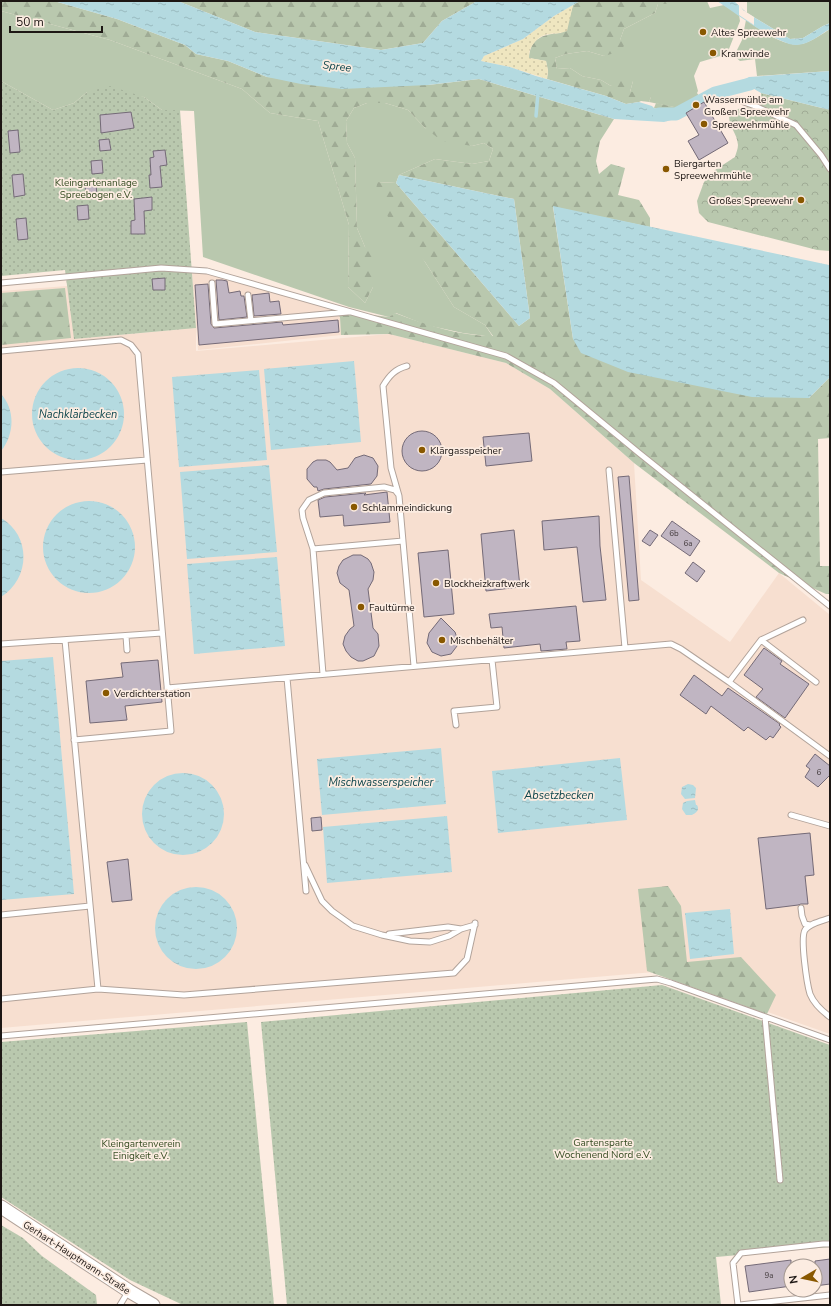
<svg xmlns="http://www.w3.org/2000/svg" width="831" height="1306" viewBox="0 0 831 1306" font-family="'Nunito Sans',sans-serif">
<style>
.built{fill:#f7dfd0}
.grass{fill:#b9c8ae}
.forest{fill:url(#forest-firs)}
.sand{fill:url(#sand-dots)}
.park{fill:url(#park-crowns)}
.garden{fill:url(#garden-dots)}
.water{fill:url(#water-ripples)}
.pier{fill:#fcece1}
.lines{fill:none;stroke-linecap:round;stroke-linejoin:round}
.stream{stroke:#b4dae0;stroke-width:3.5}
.canal{stroke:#b4dae0;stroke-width:13}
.building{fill:#c0b5c2;stroke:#746a77}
.service-casing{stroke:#b2a39a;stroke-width:7}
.tertiary-casing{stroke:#b2a39a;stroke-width:15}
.service{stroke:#fff;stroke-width:5}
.tertiary{stroke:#fff;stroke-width:13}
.poi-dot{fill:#895800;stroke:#fcece1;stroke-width:1.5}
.labels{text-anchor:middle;stroke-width:3.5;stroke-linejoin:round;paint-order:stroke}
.number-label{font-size:8px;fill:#463e40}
.poi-label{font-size:10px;fill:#1d1714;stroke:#fcece1;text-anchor:start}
.park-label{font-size:10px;fill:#364d23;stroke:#fcece1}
.street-label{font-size:10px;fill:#1d1714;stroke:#fcece1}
.water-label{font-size:11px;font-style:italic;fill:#0c454c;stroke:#fcece1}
</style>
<defs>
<pattern id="forest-firs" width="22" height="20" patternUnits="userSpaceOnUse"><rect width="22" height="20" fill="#b9c8ae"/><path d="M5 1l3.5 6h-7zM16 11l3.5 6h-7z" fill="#9fab95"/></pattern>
<pattern id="sand-dots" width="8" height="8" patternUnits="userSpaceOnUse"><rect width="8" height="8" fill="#efe6c0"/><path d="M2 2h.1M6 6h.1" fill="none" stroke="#ccc5a4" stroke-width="1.8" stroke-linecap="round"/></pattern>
<pattern id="park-crowns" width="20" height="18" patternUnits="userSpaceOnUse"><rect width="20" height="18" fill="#b9c8ae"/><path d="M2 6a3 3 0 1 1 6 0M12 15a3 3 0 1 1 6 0" fill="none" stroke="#9fab95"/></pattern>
<pattern id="garden-dots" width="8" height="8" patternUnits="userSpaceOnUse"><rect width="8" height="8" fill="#b9c8ae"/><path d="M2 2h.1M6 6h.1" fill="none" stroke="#9fab95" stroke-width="1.8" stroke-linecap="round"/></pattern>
<pattern id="water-ripples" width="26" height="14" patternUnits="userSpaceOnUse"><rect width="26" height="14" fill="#b4dae0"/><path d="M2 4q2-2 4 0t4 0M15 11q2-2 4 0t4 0" fill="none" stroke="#9ababf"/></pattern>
</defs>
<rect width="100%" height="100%" fill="#fcece1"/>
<!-- built -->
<path class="built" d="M192 272 206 273 229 279 332 310 340 317 341 335 198 350Z
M67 286 75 339 196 328V351L389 334 506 363 550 389 634 463 641 580 730 642 779 573 830 615V1034L654 972 1 1028V291Z"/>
<!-- grass -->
<path class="grass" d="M668 1H707L710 8 724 5 739 15 740 21 727 54 700 62 694 76 698 91 697 93 699 96 679 108 649 102 651 97 630 92 633 81 611 86 601 80 582 76 570 68 557 69 555 58 566 54 587 51 604 56 620 40 624 29 655 13 658 4H668Z
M747 1H830V23L823 26 803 38 790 39 747 13Z
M1 11 110 40 242 89 270 113 318 121 349 225 348 287 365 303 373 287 365 247 357 228 355 158 347 143 346 121 354 108 367 103H385L408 110 425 128 472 146 484 143 493 149 489 161 472 164 435 159 399 175 396 183 378 182 425 262 454 307 485 325 493 337 463 333 426 325 396 313 389 317 349 307 203 257 194 111 162 110 144 97 87 92 74 103 53 110 1 81Z
M746 20C761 30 787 50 805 43 814 40 822 34 830 29V71L757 76 755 59 740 61 734 56 742 40Z"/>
<!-- forest -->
<path class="forest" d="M1 1H54L117 19 185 45 196 54 228 61 267 77 428 85 479 79 614 119 600 141 596 161 599 174 611 164 625 168 618 195 639 200 650 218V227L553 207 573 339 809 398 830 377V438L818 439 820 566H830V594H826L779 573 634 463 550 389 506 363 389 334 341 335 340 317 332 310 389 317 395 313C427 325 459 336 493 336L485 325 454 307 425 262 389 219 376 192 377 182 396 183 519 326 530 318 514 199 399 175 435 159 472 164 489 161 493 149 484 143 472 146 442 141 425 128 408 110 385 103H367L354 108 346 121 347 143 355 158 357 228 365 247 375 257 373 287 365 303 348 287 349 225 318 121 270 113 242 89 110 40 1 11Z
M178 1H477L442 21 423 43 381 50 255 32Z
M580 1H668L669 4H658L655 13 624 29 620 40 626 44 618 52 604 56 587 51 566 54 555 58 557 69 570 68 582 76 601 80 611 86 620 79 633 81 630 92 646 91 651 97 649 102 641 101 639 102 626 104 606 96 547 79 548 71 546 61 529 58C530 38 544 34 561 33L570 16 573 5Z
M656 103 679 108 675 112 664 111 654 108Z
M65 288 71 338 1 345V293Z
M668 886 681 906 687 962 741 957 776 995 767 1014 647 971 638 889Z"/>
<!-- sand -->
<path class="sand" d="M573 5 567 31C554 36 544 30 534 43 530 48 529 51 529 58L546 61 548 71 547 79 510 67 481 61 484 56 523 39 554 16Z"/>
<!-- park -->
<path class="park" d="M761 93 830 110V251L817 250 708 222 699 213 697 201 704 182 715 170 735 157C736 153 738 149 738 145 737 131 726 125 730 111L746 107 757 110 760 104Z"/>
<!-- garden -->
<path class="garden" d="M1 81 53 110 74 103 87 92 110 86 144 97 162 110H180L196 328 74 339 65 270 1 276Z
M662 985 830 1045V1247L716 1257 721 1305H287L261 1022Z
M247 1022 274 1305H183L130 1280 1 1197V1042Z
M1 1225 23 1238 42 1256 96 1295 97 1305H1Z"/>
<!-- water -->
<path class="water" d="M54 1H178L255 32 381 50 423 43 442 21 477 1H580L554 16 523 39 484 56 481 61 510 67 536 76 606 96 626 104 639 102 652 106 654 108 664 111 675 112V119L664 122 614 119 479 79 428 85 342 89 301 84 267 77 228 61 196 54 185 45 117 19Z
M717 1H734L747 13 790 39 803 38 823 26 830 23V29C819 35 810 44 797 45 779 46 734 12 717 1Z
M830 71V110L761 93 749 86 735 89 734 85 749 77Z
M399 175 514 199 530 318 519 326 396 183Z
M553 206 829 265 830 377 809 398 752 397 628 372 581 353 573 339Z
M354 361 361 442 271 450 264 369Z
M32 414a46 46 0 1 1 92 0a46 46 0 1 1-92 0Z
M259 370 267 460 179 467 172 377Z
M1 394C16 410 14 435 1 451Z
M269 465 277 552 187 559 180 472Z
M43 547a46 46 0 1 1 92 0a46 46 0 1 1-92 0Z
M1 518C32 536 30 579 1 597Z
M277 557 285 646 194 654 187 564Z
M53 657 74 894 1 900V661Z
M441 748 446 804 322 815 317 759Z
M620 758 627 820 498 833 492 771Z
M142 814a41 41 0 1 1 82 0a41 41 0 1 1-82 0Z
M688 784 693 785 696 788 695 798 685 799 681 794 682 787Z
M695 800 696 805H697C700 810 696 813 692 815H686L682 809 683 803 687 801Z
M447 816 452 872 327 883 323 827Z
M155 928a41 41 0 1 1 82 0a41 41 0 1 1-82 0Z
M730 909 734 954 690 959 685 913Z"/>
<!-- pier -->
<path class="pier" d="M739 4 743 10 754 17V25L739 15Z"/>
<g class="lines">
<!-- stream -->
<path class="stream" d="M536 116 538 93"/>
<!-- canal -->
<path class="canal" d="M659 114H676L715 93 750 84"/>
</g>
<!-- building -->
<path class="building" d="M704 102 728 143 699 160 688 141 699 135 686 113Z
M131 112 134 128 101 133 100 115Z
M18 130 20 152 10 153 8 131Z
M109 139 111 150 100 151 99 140Z
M165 150 167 165 160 166 162 187 150 188 149 175H151L150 158 154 157 153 151Z
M102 160 103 173 92 174 91 161Z
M23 174 25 195 14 197 12 175Z
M96 184 97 196 86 197 85 185Z
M152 197V210L144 211 145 234H131V221L135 220 134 199Z
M88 205 89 219 78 220 77 206Z
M26 218 28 239 18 240 16 219Z
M165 278V290H153L152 279Z
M216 280H222L227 281 229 293 240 291 241 296H244L247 317 219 320Z
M208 284 211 324 214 328 282 322 283 325 338 320 339 332 199 345 195 285Z
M269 293 270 302 279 301 281 314 254 316 252 295Z
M402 451a20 20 0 1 1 40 0a20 20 0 1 1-40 0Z
M529 433 532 461 486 466 483 437Z
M364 455 373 458 378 466 377 476 371 484 324 489 318 491 317 487H314L307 479V469L313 462 317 460H326L330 462 337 470 348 468 355 458Z
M629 476 639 600 629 601 618 477Z
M387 492 390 522 344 526 343 515 320 517 318 500 325 497 366 493 364 495Z
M599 516 600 546 606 600 583 602 577 547 544 550 542 521Z
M672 521 700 541 690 556 661 536Z
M514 530 520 587 486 591 481 534Z
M650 530 658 535 650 546 642 541Z
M448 550 454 614 424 617 418 553Z
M353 555H361L368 559 371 563 374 572 373 580 368 589 373 628 378 634 379 646 374 656 363 661H358L351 657 346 651 343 644 345 636 350 629 354 626 349 590 340 583 337 573 339 566 343 560Z
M693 562 705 571 697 582 685 573Z
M576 606 580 641 566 642 567 649 541 651 540 644 504 648 502 627 491 628 489 614Z
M441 618 455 632 458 641 457 646 451 654 441 656 432 652 427 643 429 633Z
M764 648 782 661 780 664 809 684 785 718 756 697 763 689 744 675Z
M158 660 162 702 125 706 127 720 90 723 86 681 123 677 121 663Z
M694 675 722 696 728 688 780 724 779 725 781 727 773 738 770 736 766 740 748 727 744 731 711 706 706 714 680 695Z
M815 754 830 766V775L818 787 805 777 810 769 806 766Z
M321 817 322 830 312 831 311 818Z
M810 833 814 875 805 876 808 904H801L798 905 766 909 758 838Z
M128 859 132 900 112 902 107 862Z
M830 1259V1284L815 1286V1261Z
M791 1260V1286L749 1292 745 1266Z"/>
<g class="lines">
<!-- service casing -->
<g class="service-casing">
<path id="service" d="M738 100 755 106 796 125 821 155 830 169
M1 283 161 268 207 271 506 356 554 383 639 453 830 606
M212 283 215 324 348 312
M248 295 251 321
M1 351 121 340 131 345 138 354 171 731 74 740
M407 366C395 369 389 376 383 386L391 468 399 496 414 666
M609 470 625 648
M1 472 147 460
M313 549 403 541
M126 636 127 650
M761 640 816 682
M1 644 162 633
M323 674 313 549 303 518 302 510 309 500 324 493 384 487 395 490 398 494
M287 678 306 891
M729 682 761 640 803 620
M167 688 671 644 681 649 729 682 830 756
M456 725 454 711 497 707 492 660
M791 815 830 826
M305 865 322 901 332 911 353 926 382 935 410 941 430 942 449 936 461 929 475 925
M801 908 802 916 805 924 810 925
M1 915 90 906
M830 918C822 921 810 923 805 930 800 938 807 984 810 994 814 1004 822 1011 830 1017
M389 934 448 927 461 929
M98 989 184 995 454 973 467 959 475 923
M1 999 98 989 65 640
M765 1017 780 1180
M1 1036 657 979 671 983 830 1040
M120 1305 128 1292
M738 1305 733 1263 741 1253 823 1244H830
M740 1305 830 1295"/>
</g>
<!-- tertiary casing -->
<g class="tertiary-casing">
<path id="tertiary" d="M1 1207 129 1291 153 1305"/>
</g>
<!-- service -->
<use href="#service" class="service"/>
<!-- tertiary -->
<use href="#tertiary" class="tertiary"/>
</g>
<!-- markers -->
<g class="poi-dot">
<circle cx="703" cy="32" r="4"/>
<circle cx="713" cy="53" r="4"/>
<circle cx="696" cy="105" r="4"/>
<circle cx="704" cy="124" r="4"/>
<circle cx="666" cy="169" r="4"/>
<circle cx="801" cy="200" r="4"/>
<circle cx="422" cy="450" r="4"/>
<circle cx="354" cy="507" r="4"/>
<circle cx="436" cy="583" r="4"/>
<circle cx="361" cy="607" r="4"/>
<circle cx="442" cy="640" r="4"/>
<circle cx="106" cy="693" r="4"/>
</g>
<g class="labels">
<!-- number labels -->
<g class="number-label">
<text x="674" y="536">6b</text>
<text x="688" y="546">6a</text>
<text x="819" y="775">6</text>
<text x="769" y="1278">9a</text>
</g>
<!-- poi labels -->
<g class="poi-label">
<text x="711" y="36">Altes Spreewehr</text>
<text x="721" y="57">Kranwinde</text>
<text x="704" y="103">Wassermühle am<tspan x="704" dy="12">Großen Spreewehr</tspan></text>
<text x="712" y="128">Spreewehrmühle</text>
<text x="674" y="167">Biergarten<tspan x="674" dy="12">Spreewehrmühle</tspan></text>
<text x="793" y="204" text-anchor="end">Großes Spreewehr</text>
<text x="430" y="454">Klärgasspeicher</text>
<text x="362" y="511">Schlammeindickung</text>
<text x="444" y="587">Blockheizkraftwerk</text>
<text x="369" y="611">Faultürme</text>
<text x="450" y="644">Mischbehälter</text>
<text x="114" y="697">Verdichterstation</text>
</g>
<!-- park labels -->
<g class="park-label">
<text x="96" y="186">Kleingartenanlage<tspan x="96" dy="12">Spreebogen e.V.</tspan></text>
<text x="603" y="1146">Gartensparte<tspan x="603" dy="12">Wochenend Nord e.V.</tspan></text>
<text x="141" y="1147">Kleingartenverein<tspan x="141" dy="12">Einigkeit e.V.</tspan></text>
</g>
<!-- street labels -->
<g class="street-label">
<text transform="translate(77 1257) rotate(33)" y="4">Gerhart-Hauptmann-Straße</text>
</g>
<!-- water labels -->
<g class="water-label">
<text transform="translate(337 66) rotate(7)" y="4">Spree</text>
<text x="78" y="418">Nachklärbecken</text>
<text x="381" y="786">Mischwasserspeicher</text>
<text x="559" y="799">Absetzbecken</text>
</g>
</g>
<!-- border -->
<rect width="831" height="1306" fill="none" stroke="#1d1714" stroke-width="4"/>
<!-- north arrow -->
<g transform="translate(803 1278) rotate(261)"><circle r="19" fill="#fcece1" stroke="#a3978f"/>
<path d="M0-3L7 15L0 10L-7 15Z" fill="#895800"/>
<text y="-6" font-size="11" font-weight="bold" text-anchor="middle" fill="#1d1714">N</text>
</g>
<!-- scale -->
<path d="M10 26v6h92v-6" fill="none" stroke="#1d1714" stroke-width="2"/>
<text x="16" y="26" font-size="12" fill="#1d1714" stroke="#fcece1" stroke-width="3" paint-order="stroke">50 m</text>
</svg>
